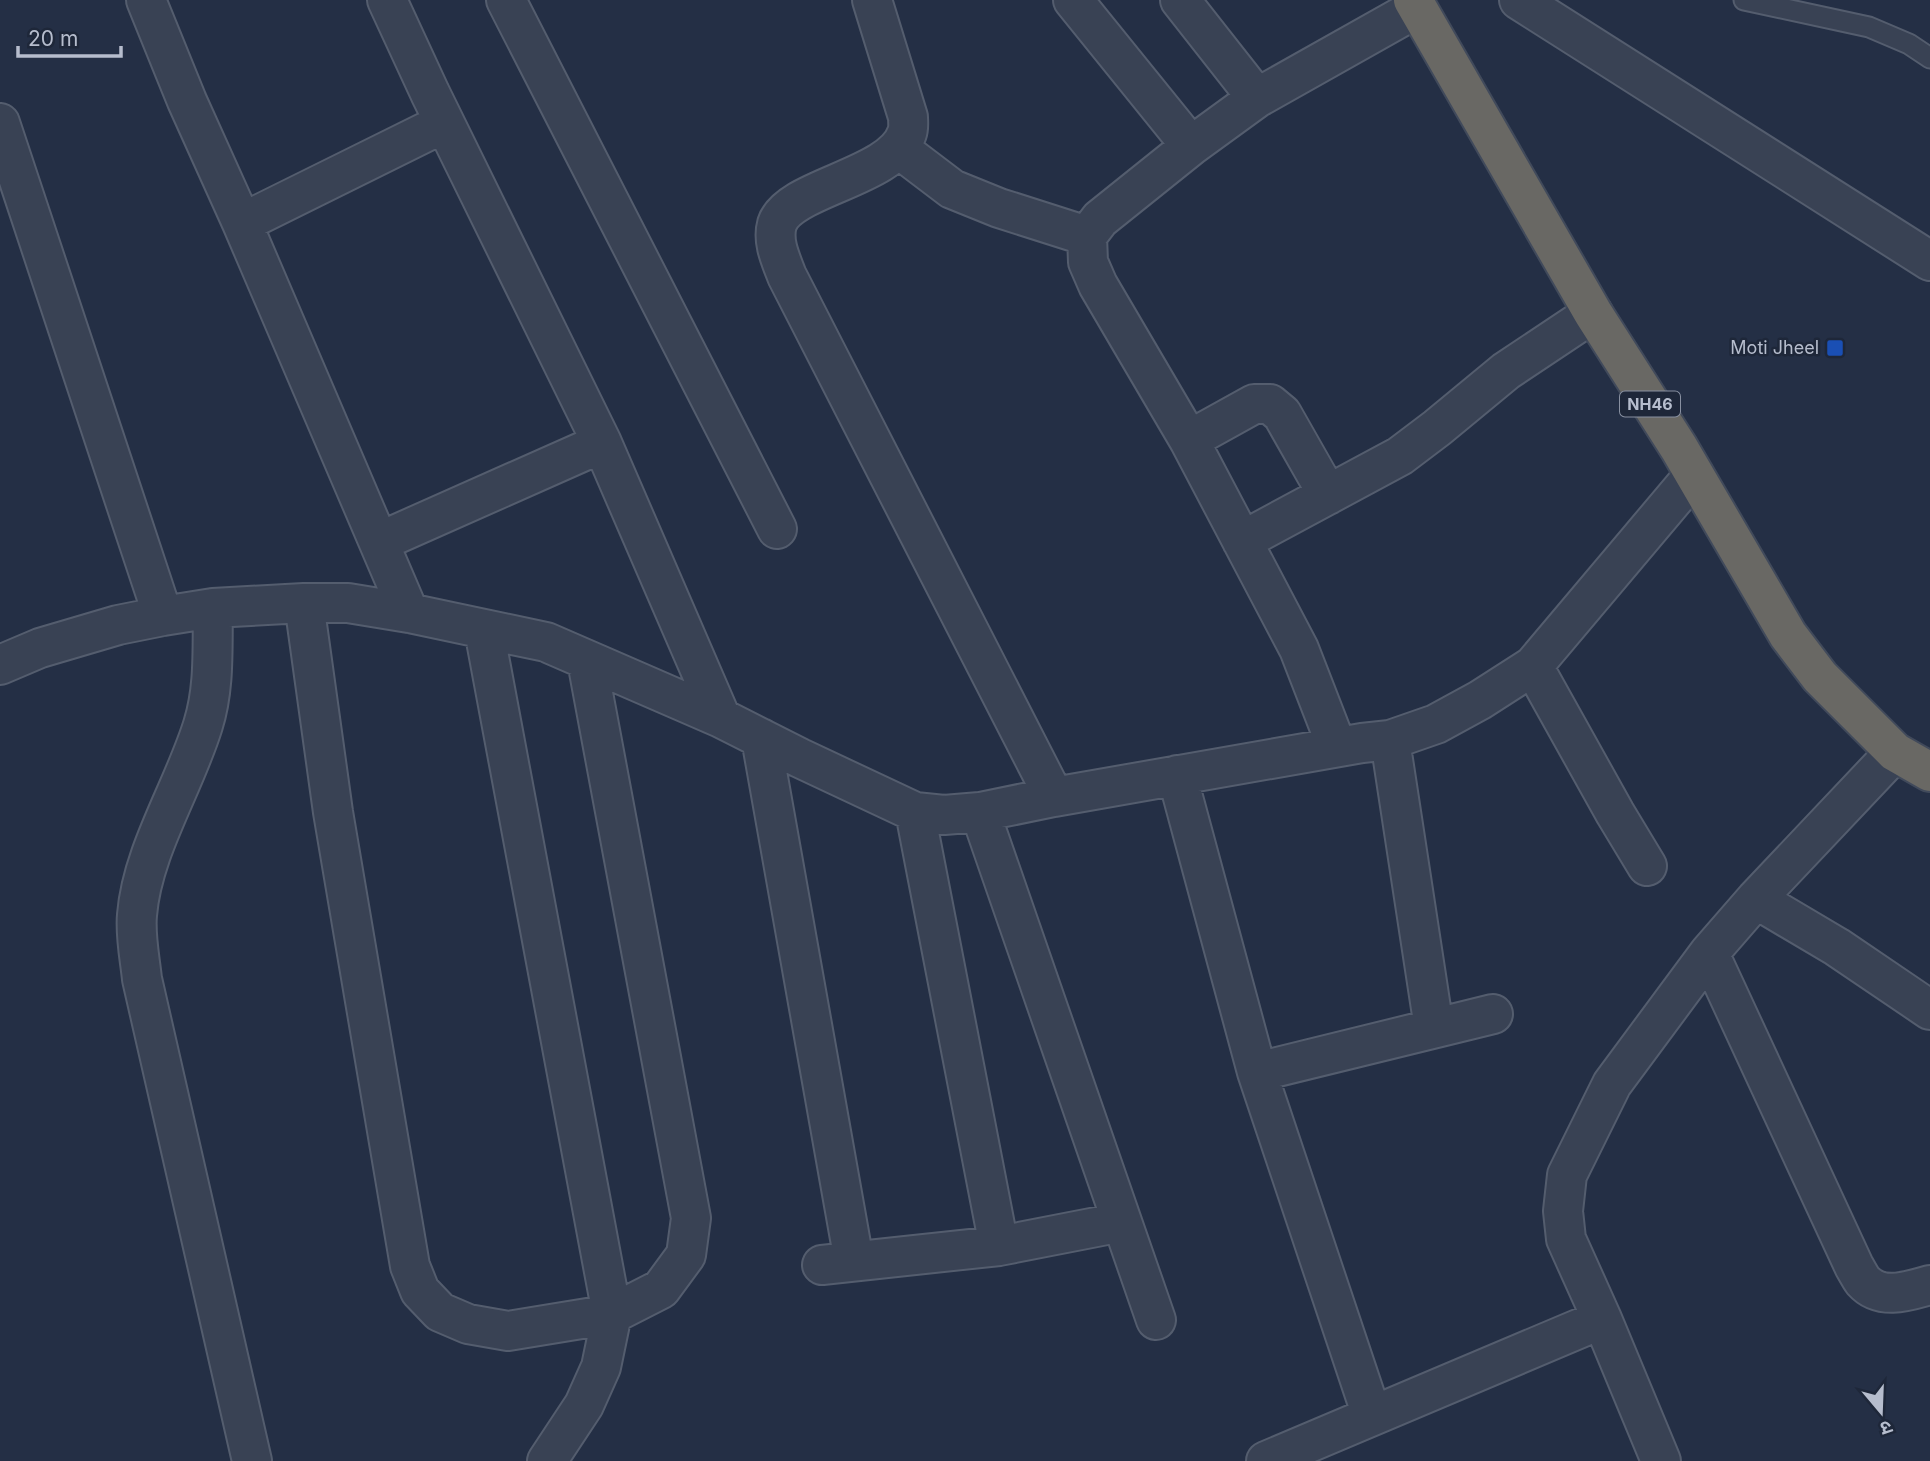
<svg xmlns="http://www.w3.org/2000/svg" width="1930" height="1461" viewBox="0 0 1930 1461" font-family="Inter,'Noto Sans Devanagari',sans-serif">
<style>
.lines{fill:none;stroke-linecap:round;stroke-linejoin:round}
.service-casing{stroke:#545d6e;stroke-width:23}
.minor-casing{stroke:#545d6e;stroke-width:42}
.trunk-casing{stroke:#414a5b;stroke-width:42}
.service{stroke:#394254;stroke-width:19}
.minor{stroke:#394254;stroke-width:38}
.trunk{stroke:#696864;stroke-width:38}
.transit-dot{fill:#1a4fb4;stroke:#1e2739;stroke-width:2.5}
.labels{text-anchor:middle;stroke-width:5;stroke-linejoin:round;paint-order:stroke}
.shield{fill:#1e2739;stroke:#8890a1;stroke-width:2}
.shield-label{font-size:16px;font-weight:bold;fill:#b6bdcd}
.poi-label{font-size:18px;fill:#b6bdcd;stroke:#1e2739;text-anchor:end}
</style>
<rect width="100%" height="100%" fill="#242f45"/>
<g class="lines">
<!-- service casing -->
<g class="service-casing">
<path id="service" d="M1744 0 1869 27 1909 44 1930 58"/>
</g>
<!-- minor casing -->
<g class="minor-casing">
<path id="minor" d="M146 0 187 101 242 223 409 613
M387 0 430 93 602 443 721 718
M506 0 777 529
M872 0 908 117C908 121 909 128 907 133 893 178 789 187 777 224 772 242 781 260 787 276L1054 797
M1073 0 1191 146
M1180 0 1257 98
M1519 0 1930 261
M0 123 163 616
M898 148 952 189 999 208 1087 236
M242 223 444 123
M1189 440 1254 404H1270L1282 414 1328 495
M1242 541 1400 456 1437 428 1506 371 1593 313
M379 542 602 443
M304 603 333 812 410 1266 420 1291 440 1312 468 1324 508 1331 612 1314 661 1289 686 1255 691 1218 587 661
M213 608C212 647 215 687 203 725 184 787 142 851 137 915 135 936 140 959 142 979L252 1461
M484 630 612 1314 601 1367 584 1405 547 1461
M0 665 40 648 118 625 163 616 213 608 304 603H348L409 613 546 642 721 718 800 758 915 812 944 815 980 812 1054 797 1362 743 1390 740 1436 724 1480 700 1533 666 1694 475
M1533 666 1615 813 1647 866
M761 738 854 1261
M1390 740 1434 1028
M1337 747 1299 649 1189 440 1098 285 1088 262 1087 236 1100 219 1191 146 1257 98 1417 8
M1177 775 1257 1072 1372 1416
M915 812 999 1246
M980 812 1156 1320
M1756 899 1837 947 1930 1010
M1709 953 1854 1266C1857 1271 1860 1277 1863 1281 1881 1301 1909 1291 1930 1285
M1257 1072 1493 1014
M822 1265 999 1246 1122 1222
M1266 1461 1602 1319
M1661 1461 1602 1319 1566 1239 1563 1211 1567 1175 1612 1084 1709 953 1756 899 1895 752"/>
</g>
<!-- trunk casing -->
<g class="trunk-casing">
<path id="trunk" d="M1413 0 1593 313 1679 448 1788 635 1820 677 1895 752 1930 772"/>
</g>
<!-- service -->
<use href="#service" class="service"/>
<!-- minor -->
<use href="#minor" class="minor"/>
<!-- trunk -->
<use href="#trunk" class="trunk"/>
</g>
<!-- markers -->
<rect class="transit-dot" x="1826" y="339" width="18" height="18" rx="3.5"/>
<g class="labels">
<!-- shield labels -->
<rect class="shield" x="1620" y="391.5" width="60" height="25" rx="5"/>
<g class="shield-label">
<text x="1650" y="410">NH46</text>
</g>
<!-- poi labels -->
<g class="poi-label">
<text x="1819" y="354">Moti Jheel</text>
</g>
</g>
<!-- north arrow -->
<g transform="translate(1881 1412) rotate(161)" stroke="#1e2739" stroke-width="5" paint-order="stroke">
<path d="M0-5L12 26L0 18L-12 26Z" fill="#b6bdcd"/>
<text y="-10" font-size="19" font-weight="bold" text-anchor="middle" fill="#b6bdcd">उ</text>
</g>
<!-- scale -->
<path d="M18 46v10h103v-10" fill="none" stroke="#b6bdcd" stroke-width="3.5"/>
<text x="28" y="46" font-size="21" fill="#b6bdcd" stroke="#1e2739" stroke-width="5" paint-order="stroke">20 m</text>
</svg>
